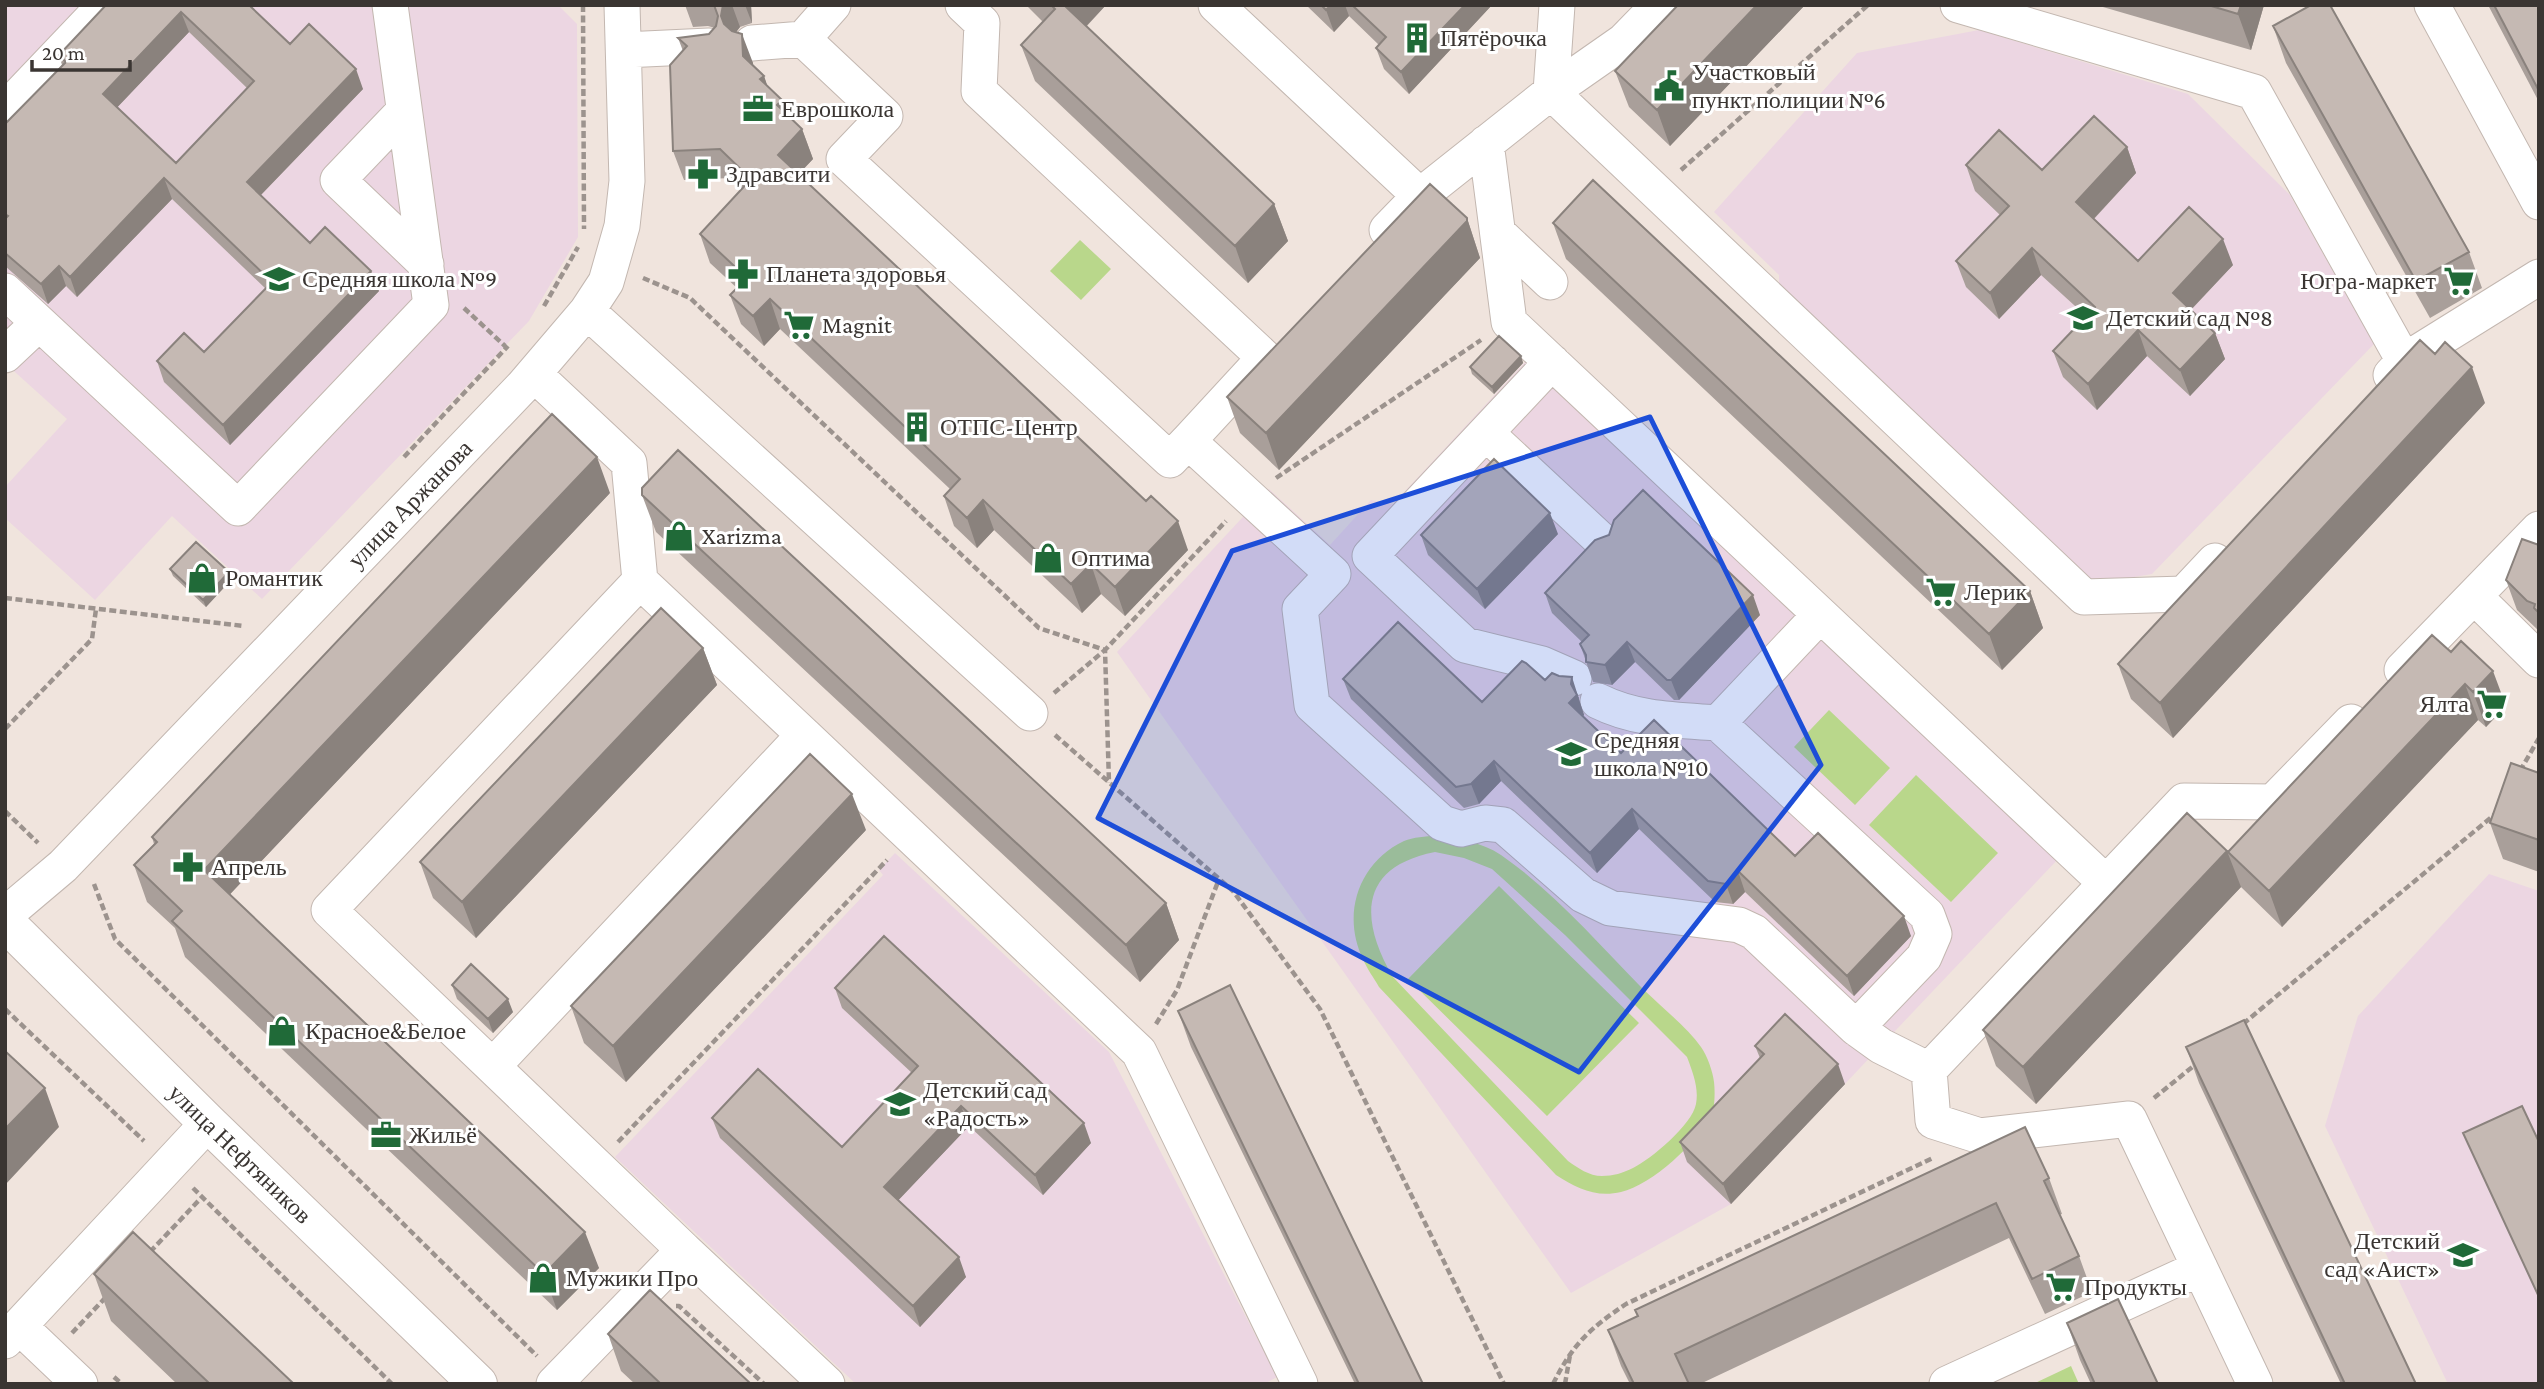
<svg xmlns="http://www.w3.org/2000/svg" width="2544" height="1389" viewBox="0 0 2544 1389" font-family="'Crimson Pro',serif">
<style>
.education{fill:#ecd6e2}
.green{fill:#b9d78b;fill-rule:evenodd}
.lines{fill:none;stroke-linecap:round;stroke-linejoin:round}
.minor-casing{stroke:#c3b7b0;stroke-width:37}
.major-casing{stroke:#c3b7b0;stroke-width:40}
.path{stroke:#9c938e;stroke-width:4.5;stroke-dasharray:7 3.5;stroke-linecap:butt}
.minor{stroke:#fff;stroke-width:35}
.major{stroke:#fff;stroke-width:38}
.wall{fill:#a99f9a;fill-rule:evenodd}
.shaded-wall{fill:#8a827d}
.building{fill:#c5b9b3;stroke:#8a827d;stroke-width:2;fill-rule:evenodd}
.marked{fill:#1d4ed8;fill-opacity:0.2;stroke:#1d4ed8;stroke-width:5;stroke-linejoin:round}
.labels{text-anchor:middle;stroke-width:6;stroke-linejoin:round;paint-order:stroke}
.poi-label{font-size:24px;fill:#3a3532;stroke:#fff;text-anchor:start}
.street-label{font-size:24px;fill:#3a3532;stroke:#fff}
</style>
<rect width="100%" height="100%" fill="#f0e4dd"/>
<!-- education -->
<path class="education" d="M5 5H558L577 24 578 237 529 321 262 599 172 516 95 600 5 518V487L67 419 5 363Z
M1979 30 2188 94 2290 195 2374 344 2152 574 2087 585 1779 292V275L1714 212 1857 53Z
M1529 358 2061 856 1731 1204 1571 1293 1117 652 1269 489 1330 545 1371 500 1393 504Z
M895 853 1109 1052 1277 1377 1264 1384H856L615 1157 883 875 879 870Z
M2489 874 2539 891V1384H2448L2325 1126 2358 1016Z"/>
<!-- green -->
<path class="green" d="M1080 240 1111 269 1081 300 1050 271Z
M1829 710 1890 768 1855 805 1794 747Z
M1916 775 1998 853 1951 902 1869 825Z
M1436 835C1458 839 1482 842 1501 855 1553 891 1597 942 1641 987 1659 1005 1687 1027 1701 1047 1707 1055 1713 1072 1714 1082 1715 1090 1715 1106 1712 1114 1698 1142 1652 1185 1621 1192 1596 1198 1576 1188 1556 1175L1379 987C1374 978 1367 969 1363 959 1341 914 1359 862 1404 841 1413 837 1426 837 1436 835ZM1435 852 1464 858 1492 869 1565 935 1687 1057C1693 1073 1699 1088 1696 1104 1692 1125 1651 1159 1633 1168 1623 1173 1613 1176 1602 1176 1589 1176 1578 1168 1568 1161L1393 977C1359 919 1359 867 1435 852Z
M1499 886 1639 1023 1547 1116 1408 979Z
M2071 1366 2079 1384H2033Z"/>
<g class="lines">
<!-- minor casing -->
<g class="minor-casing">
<path id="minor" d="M833 5 803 39 885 116 844 159 1170 460 1188 441 1333 574 1300 609 1312 705 1442 823 1461 829 1485 823 1503 825 1583 895 1610 908 1739 925 1754 932 1856 1028 1924 957 1934 934 1927 915 1718 723
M963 5 982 23 979 91 1265 358
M1216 5 1420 196 1387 230
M1659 5 1624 41 1551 92 2084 597 2184 594 2215 561
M1958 5 2254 92 2404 361
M2432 5 2539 202
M752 43 803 39
M624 50 709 46
M5 110 105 5
M404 111 338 180 426 264
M1486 143 1509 322 2106 883
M1420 196 1551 92 1557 5
M1498 233 1550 282
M5 291 238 508 431 305 390 5
M587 311 1030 713
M5 355 39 323
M1552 362 1370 556 1465 645 1542 664 1574 678
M534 374 629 463 640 581 329 910 684 1250 554 1384
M2391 375 2404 361 2539 277
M1486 433 1602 541
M1188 441 1259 364
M2474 596 2539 660
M2402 670 2539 529
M1598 701C1636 720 1676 720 1718 723L1820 615
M804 735 1139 1052 1300 1384
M5 915 63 866 523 386 587 311 606 282 622 226 627 181 622 5
M1856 1028 1881 1046 1929 1070
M493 1066 804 735 640 581
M684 1250 827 1384
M19 1326 80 1384
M5 1341 208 1123
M1947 1384 2200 1268
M2255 1384 2129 1119 1980 1136 1933 1121 1929 1070 2184 801 2273 802 2351 722"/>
</g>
<!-- major casing -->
<g class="major-casing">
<path id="major" d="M5 922 208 1123 478 1384"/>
</g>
<!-- path -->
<path class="path" d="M583 5 584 229
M1681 170 1868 5
M643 278 690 298 1039 628 1105 650 1226 521
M544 306 578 247
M464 308 505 346
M404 457 508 346
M1276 478 1481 340
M5 598 244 626
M1054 693 1105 650 1109 783
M5 729 92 639 96 609
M1055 735 1233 891 1320 1009 1504 1384
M2520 771 2539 738
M5 811 38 843
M94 884 115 939 537 1356
M5 1009 144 1141
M1156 1024 1177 990 1219 879
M2243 1024 2494 815
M2154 1098 2196 1064
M618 1142 887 860
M193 1188 392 1384
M150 1252 202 1197
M676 1306H679L764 1384
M72 1333 107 1296
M114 1377 122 1384
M1553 1384C1573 1344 1589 1329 1626 1304L1933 1158
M1565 1384 1570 1355"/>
<!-- minor -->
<use href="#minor" class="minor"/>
<!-- major -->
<use href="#major" class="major"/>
</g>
<!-- wall -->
<path class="wall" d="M106 5H249L290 44 363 89 260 196 310 243 379 291 230 445 164 382 157 361 204 352 266 289 172 199 77 297 66 286 48 304 5 266V124L62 65 59 55ZM189 32 247 88 176 163 117 107Z
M685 5H751L752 23 740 27 736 32 753 63V66L764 76 767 86 788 116 802 129 813 159 799 174 1188 550 1125 616 1101 594 1082 613 994 530 977 548 954 526 944 496 950 489 780 329 764 346 741 324 730 295 737 288 710 263 700 234 742 189 731 178 684 180 673 151 683 51 678 38 709 34 715 28 708 26 693 27Z
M1026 5H1106L1086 27 1274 204 1288 241 1248 283 1035 81 1021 45 1043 22Z
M1306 5H1492L1409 94 1384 69 1376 48 1379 45 1349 16 1334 32Z
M1678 5H1805L1670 146 1629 107 1615 71Z
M2096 5H2264L2251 50Z
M2488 5H2539V102Z
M2273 26 2469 252 2482 288 2430 318 2286 63Z
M2127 147 2136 173 2094 219 2138 261 2233 265 2191 310 2215 333 2225 359 2190 396 2147 356 2097 410 2063 377 2053 351 2086 316 2041 275 1999 319 1966 287 1956 261 2000 215 1975 191 1966 165 2042 170Z
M1467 218 1480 258 1279 470 1240 433 1227 397Z
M1553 223 2030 591 2043 628 2002 670 1566 259Z
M1521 356 1523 363 1494 394 1472 374 1470 367Z
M2485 403 2173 738 2131 699 2118 664Z
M610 493 230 894 599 1268 557 1310 185 957 175 928 147 902 134 865 154 844 152 837Z
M642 495 1166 903 1179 940 1140 982 656 532Z
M1558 534 1485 609 1428 555 1421 535Z
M2539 545V631L2517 610 2506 580Z
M170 569 232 579 206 607 173 576Z
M1545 593 1760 615 1679 700H1674L1635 662 1612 685 1593 682 1580 644 1582 642 1552 613Z
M2432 635 2506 706 2486 727 2478 720 2282 927 2241 887 2036 1104 1996 1066 1983 1030 2228 852Z
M703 648 717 685 476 938 433 898 420 862Z
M1343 679 1482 702 1545 680 1579 697V700L1584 715 1583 716 1621 753 1795 856 1911 936 1854 996 1745 892 1733 904 1715 902 1639 829 1597 873 1501 781 1479 804 1464 808 1351 699Z
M2539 773V872L2503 859 2490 823Z
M866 830 626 1082 584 1043 571 1006Z
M452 985 513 1012 493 1033 457 999Z
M835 988 1091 1143 1043 1195 969 1126 898 1200 966 1277 920 1327 720 1138 712 1118 842 1147 912 1073 842 1008Z
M1178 1011 1423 1384H1355L1191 1047Z
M1755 1046 1845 1084 1731 1204 1687 1162 1680 1142 1760 1058Z
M2186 1047 2416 1384H2341L2199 1083Z
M2049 1178 2062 1214 2059 1215 2079 1256 2092 1292 2045 1314 2009 1238 1700 1384H1630L1621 1366 1608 1330 1637 1316Z
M94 1274 294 1384H177L111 1321Z
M2067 1323 2158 1384H2091L2080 1360Z
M608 1334 751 1384H635L621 1371Z"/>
<!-- shaded-wall -->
<path class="shaded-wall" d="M732 5 740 27 734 35 732 45 721 16 723 6Z
M745 5H751L752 23Z
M1062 5H1106L1074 39Z
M1331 5H1345L1349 16 1334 32 1326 10Z
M1465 5H1492L1409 94 1401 72Z
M1757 5H1805L1670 146 1657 110Z
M2241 5H2264L2251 50 2238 14Z
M181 12 189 32 111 114 103 94Z
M742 34 753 63 754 85 743 56Z
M356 69 363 89 254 202 247 182Z
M764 76 774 105 760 79Z
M782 100 793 129 777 105Z
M802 129 813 159 789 184 778 155Z
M2127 147 2136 173 2085 228 2076 202Z
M164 178 172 199 77 297 70 277Z
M1274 204 1288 241 1248 283 1235 246Z
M1467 218 1480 258 1279 470 1266 433Z
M2223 239 2233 265 2182 319 2173 293Z
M2032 248 2041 275 1999 319 1990 293Z
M59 266 66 286 48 304 41 284Z
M371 271 379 291 230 445 223 425Z
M770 299 780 329 764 346 753 316Z
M2138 330 2147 356 2097 410 2088 384Z
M2215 333 2225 359 2190 396 2180 370Z
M1521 356 1523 363 1494 394 1492 387Z
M2472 367 2485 403 2173 738 2160 703Z
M597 457 610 493 218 907 204 870Z
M983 500 994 530 977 548 967 518Z
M1550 513 1558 534 1485 609 1477 589Z
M1178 521 1188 550 1125 616 1115 587Z
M1091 564 1101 594 1082 613 1071 584Z
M229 572 232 579 206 607 203 600Z
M2030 591 2043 628 2002 670 1989 634Z
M1753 595 1760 615 1679 700 1671 680Z
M1627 642 1635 662 1612 685 1605 665Z
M703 648 717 685 476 938 462 902Z
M2493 671 2506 706 2486 727 2473 692Z
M1572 677 1584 715 1576 723 1569 703Z
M2465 684 2478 720 2282 927 2269 891Z
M1494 761 1501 781 1479 804 1471 784Z
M852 794 866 830 626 1082 613 1046Z
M1632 809 1639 829 1597 873 1590 853Z
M2227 851 2241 887 2036 1104 2023 1067Z
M1738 871 1745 892 1733 904 1726 884Z
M1166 903 1179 940 1140 982 1126 945Z
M1904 916 1911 936 1854 996 1847 976Z
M508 999 513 1012 493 1033 488 1019Z
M1838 1064 1845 1084 1731 1204 1723 1184Z
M45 1088 59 1127 5 1185V1129Z
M961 1106 969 1126 892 1207 884 1187Z
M1084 1123 1091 1143 1043 1195 1035 1175Z
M585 1232 599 1268 557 1310 544 1274Z
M959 1257 966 1277 920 1327 913 1306Z"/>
<!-- building -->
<path class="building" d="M106 5H249L290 44 309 24 356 69 247 182 310 243 325 227 371 271 223 425 157 361 184 333 204 352 272 282 164 178 70 277 59 266 41 284 5 253V219L8 216 5 214V124L66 62 59 55ZM181 12 254 81 176 163 103 94Z
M714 5H723L721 16 724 24 732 31 742 34 743 56 764 76 760 79 782 100 777 105 802 129 778 155 1146 501 1151 496 1178 521 1115 587 1091 564 1071 584 983 500 967 518 944 496 960 479 770 299 753 316 730 295 747 278 700 234 751 179 720 149 673 151 670 65 687 46 678 38 709 34 716 26 718 16Z
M1051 5H1064L1274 204 1235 246 1021 45 1055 9Z
M1321 5H1331L1326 10Z
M1352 5H1465L1401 72 1376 48 1386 37Z
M1678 5H1757L1657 110 1615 71Z
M2208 5H2241L2238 14Z
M2311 5H2330L2469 252 2416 281 2273 26Z
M2494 5H2539V91Z
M2094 116 2127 147 2076 202 2138 261 2189 207 2223 239 2173 293 2215 333 2180 370 2138 330 2088 384 2053 351 2095 307 2032 248 1990 293 1956 261 2009 206 1966 165 1999 130 2042 170Z
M1593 180 2030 591 1989 634 1553 223Z
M1430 184 1467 218V221L1266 433 1227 397Z
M1499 336 1521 356 1492 387 1470 367Z
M2420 340 2435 354 2445 342 2472 367 2160 703 2118 664Z
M552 414 597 457 204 870 585 1232 544 1274 172 921 182 911 134 865 157 842 152 837Z
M678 450 1166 903 1126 945 642 495V488Z
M1494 459 1550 513 1477 589 1421 535Z
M1643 490 1753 595 1671 680H1667L1627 642 1605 665 1586 662V655L1580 644 1589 635 1545 593 1595 540 1609 535 1614 520Z
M2522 539 2539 545V613L2534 608 2535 604 2527 601 2506 580Z
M196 542 229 572 203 600 170 569Z
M661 608 703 648 462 902 420 862Z
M1398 622 1482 702 1522 661 1526 663 1545 680 1552 673 1559 676 1572 677 1571 684 1577 695 1569 703 1621 753 1654 720 1795 856 1818 833 1904 916 1847 976 1738 871 1726 884 1708 881 1632 809 1590 853 1494 761 1471 784 1456 787 1343 679Z
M2432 635 2451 652 2461 641 2493 671 2473 692 2465 684 2269 891 2228 852Z
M810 754 852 794 613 1046 571 1006Z
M2511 763 2539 773V840L2490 823Z
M2187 813 2227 851 2023 1067 1983 1030Z
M884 936 1084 1123 1035 1175 961 1106 884 1187 959 1257 913 1306 712 1118 758 1069 842 1147 918 1066 835 988Z
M471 964 508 999 488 1019 452 985Z
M1230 985 1423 1384H1359L1178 1011Z
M1785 1014 1838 1064 1723 1184 1680 1142 1764 1054 1755 1046Z
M2244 1020 2416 1384H2345L2186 1047Z
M5 1051 45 1088 5 1129Z
M2522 1106 2539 1142V1297L2463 1133Z
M2025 1127 2049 1178 2044 1181 2079 1256 2032 1279 1996 1203 1675 1354 1689 1384H1634L1608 1330 1638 1316 1635 1310Z
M133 1232 294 1384H210L94 1274Z
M650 1290 751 1384H661L608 1334Z
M2118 1299 2158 1384H2095L2067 1323Z"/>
<!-- marked area -->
<path class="marked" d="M1650 417 1821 765 1579 1072 1098 818 1232 551Z"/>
<!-- icons -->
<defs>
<g id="building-bare" transform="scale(2.415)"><path d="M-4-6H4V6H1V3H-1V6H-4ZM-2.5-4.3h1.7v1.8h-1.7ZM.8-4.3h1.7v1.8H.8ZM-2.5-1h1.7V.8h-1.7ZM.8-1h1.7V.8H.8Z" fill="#206a38" stroke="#fff" stroke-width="2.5" paint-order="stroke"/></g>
<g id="civic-bare" transform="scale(2.415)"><path d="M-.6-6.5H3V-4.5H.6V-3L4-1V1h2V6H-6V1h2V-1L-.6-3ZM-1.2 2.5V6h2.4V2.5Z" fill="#206a38" stroke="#fff" stroke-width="2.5" paint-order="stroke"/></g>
<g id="office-bare" transform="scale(2.415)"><path d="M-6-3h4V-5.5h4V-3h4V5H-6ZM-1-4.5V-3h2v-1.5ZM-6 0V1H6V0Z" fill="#206a38" stroke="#fff" stroke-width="2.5" paint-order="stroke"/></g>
<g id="pharmacy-bare" transform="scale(2.415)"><path d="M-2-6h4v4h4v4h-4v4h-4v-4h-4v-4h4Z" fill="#206a38" stroke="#fff" stroke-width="2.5" paint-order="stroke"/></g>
<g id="school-bare" transform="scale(2.415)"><path d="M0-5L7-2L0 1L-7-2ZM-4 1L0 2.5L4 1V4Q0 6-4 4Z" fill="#206a38" stroke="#fff" stroke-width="2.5" paint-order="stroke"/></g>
<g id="supermarket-bare" transform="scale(2.415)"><path d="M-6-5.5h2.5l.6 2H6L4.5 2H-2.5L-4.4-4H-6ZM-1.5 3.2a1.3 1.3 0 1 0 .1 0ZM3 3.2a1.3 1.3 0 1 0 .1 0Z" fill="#206a38" stroke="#fff" stroke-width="2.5" paint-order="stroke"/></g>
<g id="shop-bare" transform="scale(2.415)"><path d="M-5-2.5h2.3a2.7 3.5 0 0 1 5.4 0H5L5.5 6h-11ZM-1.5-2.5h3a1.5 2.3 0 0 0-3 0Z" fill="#206a38" stroke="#fff" stroke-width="2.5" paint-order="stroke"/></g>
</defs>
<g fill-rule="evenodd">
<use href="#building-bare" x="1417" y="38"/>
<use href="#civic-bare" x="1669" y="86"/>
<use href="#office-bare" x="758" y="109"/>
<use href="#pharmacy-bare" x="703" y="174"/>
<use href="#pharmacy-bare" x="743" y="274"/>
<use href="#school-bare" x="279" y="279"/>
<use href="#supermarket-bare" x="2459" y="281"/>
<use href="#school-bare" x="2083" y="318"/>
<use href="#supermarket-bare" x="799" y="325"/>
<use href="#building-bare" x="917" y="427"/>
<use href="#shop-bare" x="679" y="536"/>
<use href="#shop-bare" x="1048" y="558"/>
<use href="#shop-bare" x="202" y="578"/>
<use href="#supermarket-bare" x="1941" y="592"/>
<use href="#supermarket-bare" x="2492" y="704"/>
<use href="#school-bare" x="1571" y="754"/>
<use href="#pharmacy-bare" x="188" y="867"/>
<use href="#shop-bare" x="282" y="1031"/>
<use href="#school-bare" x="900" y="1104"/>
<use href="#office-bare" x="386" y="1135"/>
<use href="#school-bare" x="2463" y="1255"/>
<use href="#shop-bare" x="543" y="1278"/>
<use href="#supermarket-bare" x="2061" y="1287"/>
</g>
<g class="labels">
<!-- poi labels -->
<g class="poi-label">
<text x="1440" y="46">Пятёрочка</text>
<text x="1692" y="80">Участковый<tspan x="1692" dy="28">пункт полиции №6</tspan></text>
<text x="781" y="117">Еврошкола</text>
<text x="726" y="182">Здравсити</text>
<text x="766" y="282">Планета здоровья</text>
<text x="302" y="287">Средняя школа №9</text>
<text x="2436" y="289" text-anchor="end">Югра-маркет</text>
<text x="2106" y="326">Детский сад №8</text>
<text x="822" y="333">Magnit</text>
<text x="940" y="435">ОТПС-Центр</text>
<text x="702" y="544">Xarizma</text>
<text x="1071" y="566">Оптима</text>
<text x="225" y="586">Романтик</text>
<text x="1964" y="600">Лерик</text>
<text x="2469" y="712" text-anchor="end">Ялта</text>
<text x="1594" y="748">Средняя<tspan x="1594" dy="28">школа №10</tspan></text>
<text x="211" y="875">Апрель</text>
<text x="305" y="1039">Красное&amp;Белое</text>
<text x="923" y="1098">Детский сад<tspan x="923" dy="28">«Радость»</tspan></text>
<text x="409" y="1143">Жильё</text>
<text x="2440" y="1249" text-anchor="end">Детский<tspan x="2440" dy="28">сад «Аист»</tspan></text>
<text x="566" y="1286">Мужики Про</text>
<text x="2084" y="1295">Продукты</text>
</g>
<!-- street labels -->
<g class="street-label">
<text transform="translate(410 504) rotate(-46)" y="8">улица Аржанова</text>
<text transform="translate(240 1154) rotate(44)" y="8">улица Нефтяников</text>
</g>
</g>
<!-- border -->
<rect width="2544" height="1389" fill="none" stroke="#3a3532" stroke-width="14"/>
<!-- scale -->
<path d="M32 60v10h98v-10" fill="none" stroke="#3a3532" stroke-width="3.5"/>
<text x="42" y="60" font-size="21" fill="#3a3532" stroke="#ffffff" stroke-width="5" paint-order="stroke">20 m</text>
</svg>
